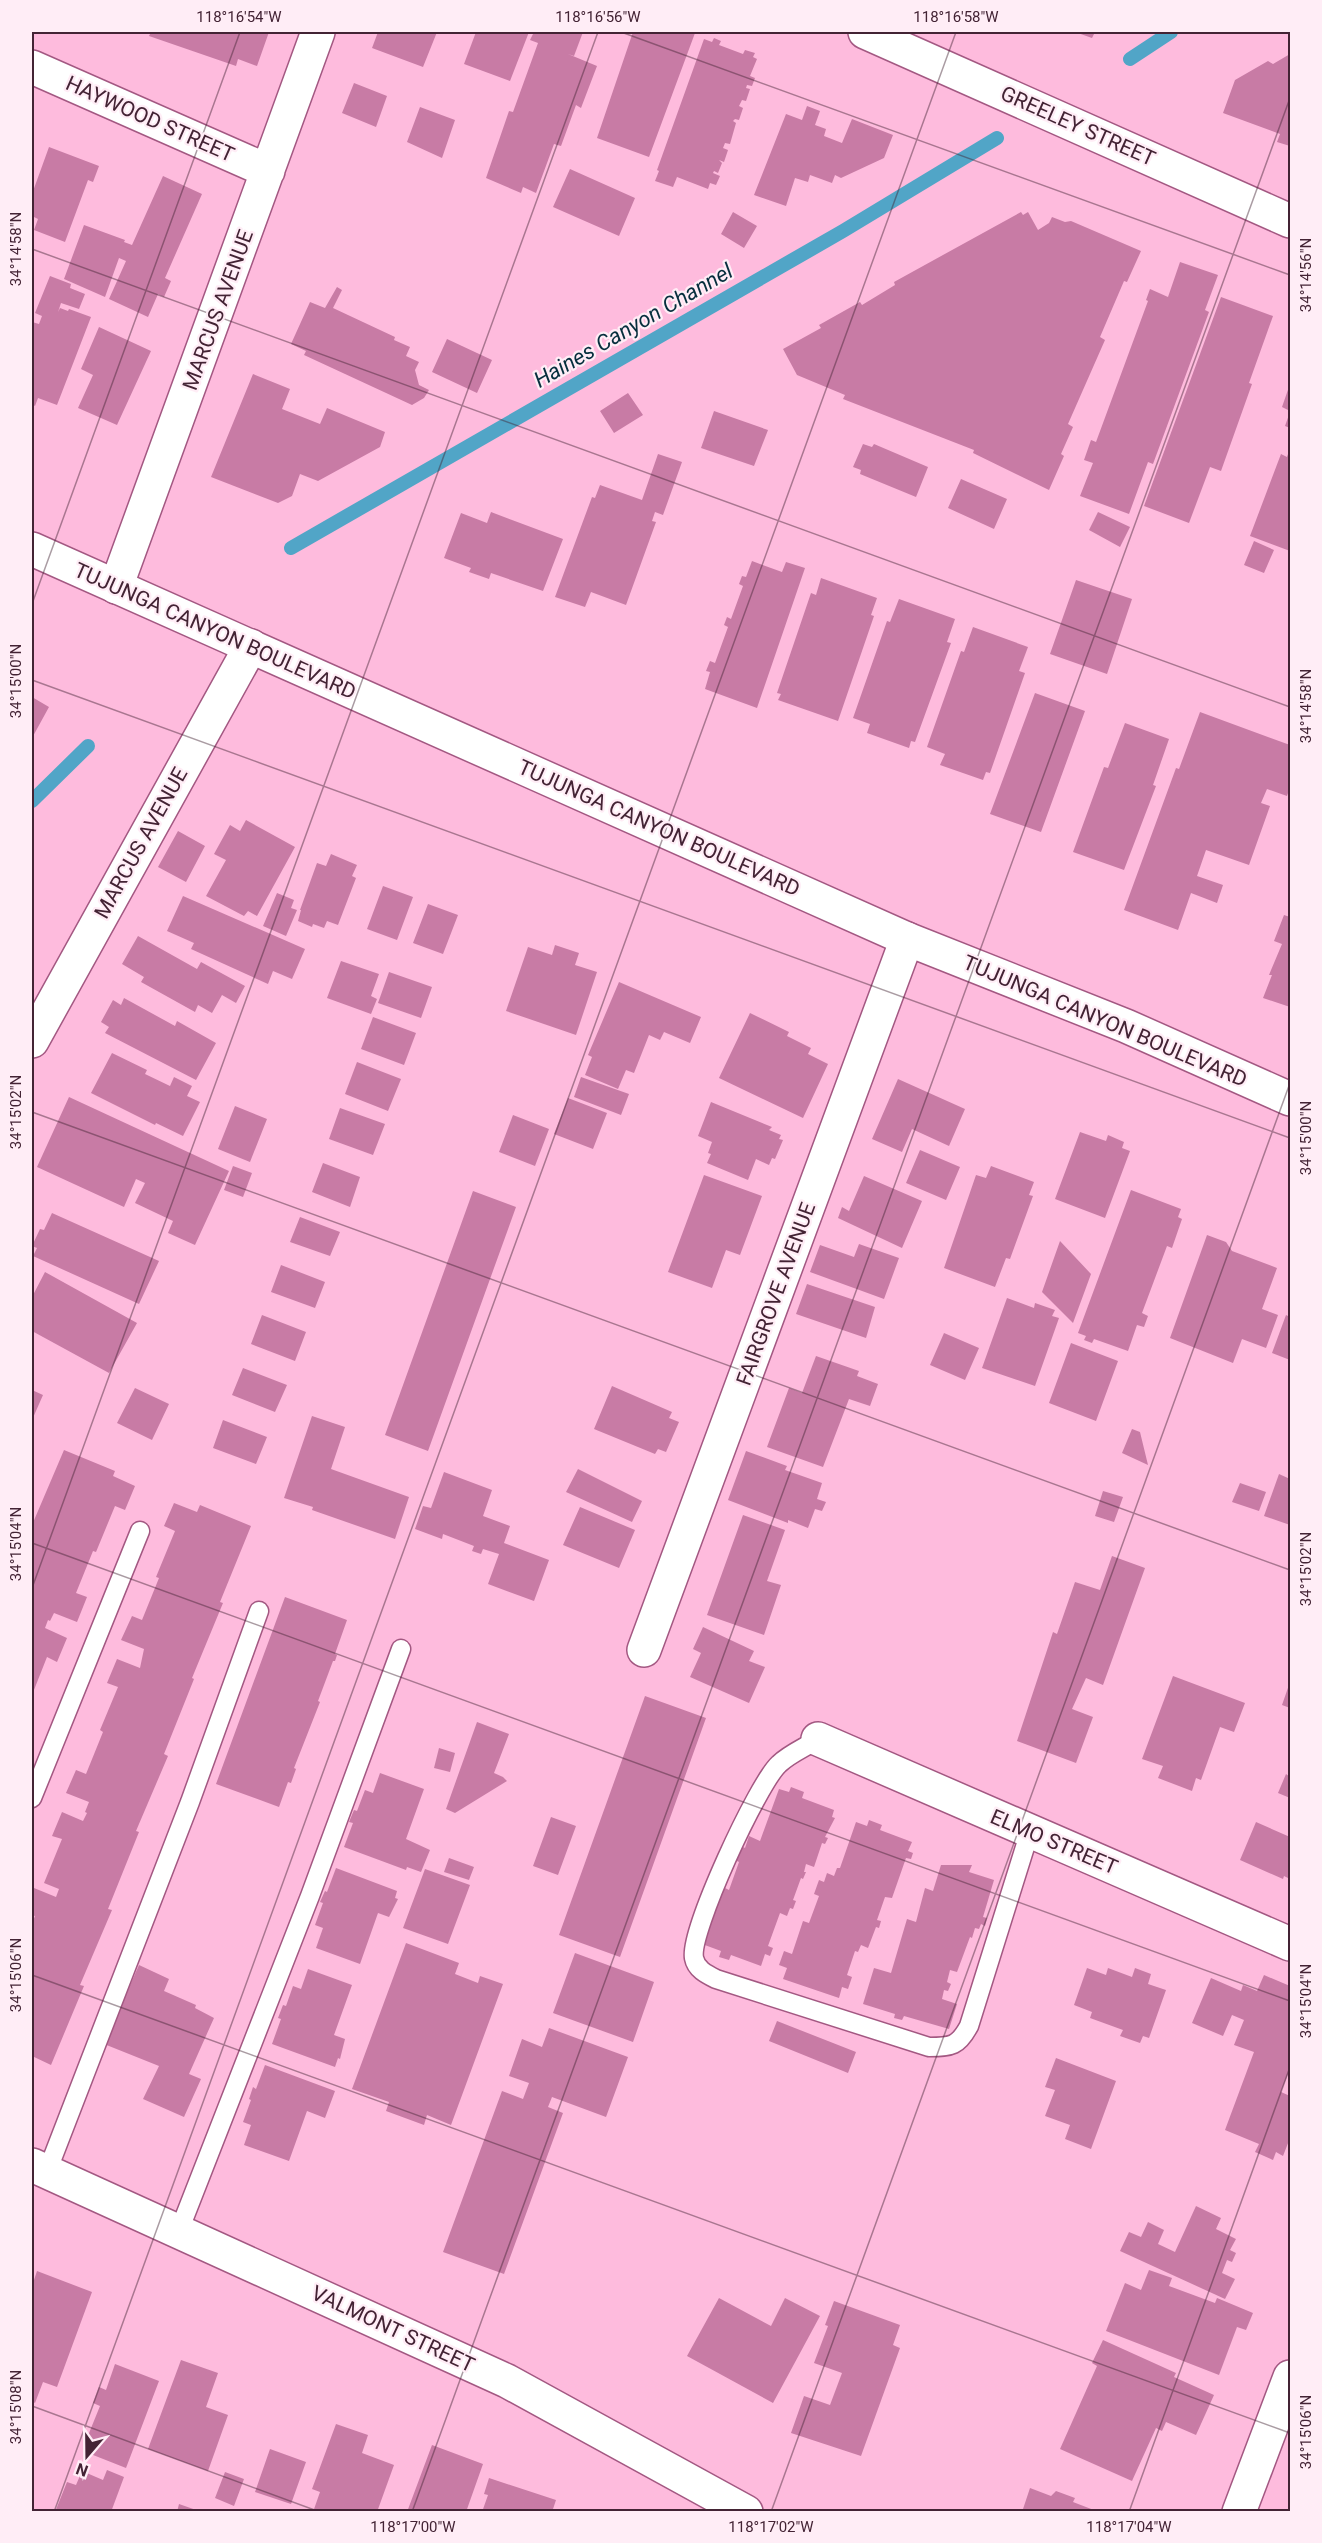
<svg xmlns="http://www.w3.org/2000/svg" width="1322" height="2543" viewBox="0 0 1322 2543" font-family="Roboto,sans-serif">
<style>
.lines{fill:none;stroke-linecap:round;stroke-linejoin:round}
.stream{stroke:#51a5c7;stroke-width:14}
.building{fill:#c87ba5}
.service-casing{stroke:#a35882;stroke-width:21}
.minor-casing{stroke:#a35882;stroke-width:36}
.tertiary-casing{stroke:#a35882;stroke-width:36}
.secondary-casing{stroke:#a35882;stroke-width:36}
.service{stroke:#fff;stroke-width:18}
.minor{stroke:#fff;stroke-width:33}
.tertiary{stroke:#fff;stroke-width:33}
.secondary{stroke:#fff;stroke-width:33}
.ticks{fill:none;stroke:#432334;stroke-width:1.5;stroke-opacity:0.45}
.labels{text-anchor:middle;stroke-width:4.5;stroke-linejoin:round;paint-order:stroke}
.street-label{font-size:21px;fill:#432334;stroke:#ffedf6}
.water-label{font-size:22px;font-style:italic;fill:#062e3d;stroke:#ffedf6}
.neatline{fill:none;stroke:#432334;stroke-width:2}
.ticks-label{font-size:15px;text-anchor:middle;fill:#432334}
</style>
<rect width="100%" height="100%" fill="#febbdd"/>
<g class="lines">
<!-- stream -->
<path class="stream" d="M1130 59 1171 32
M291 548 843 231 997 138
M32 801 88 746"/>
</g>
<!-- building -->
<path class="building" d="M151 32H269L257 66 238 59 236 66 149 36Z
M378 32H437L423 67 372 48Z
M476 32H529L510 81 464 64Z
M534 32H583L574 56 568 54 597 66 581 108 576 105 561 146 554 144 536 193 523 187 521 193 486 178 509 111 513 112 538 43 530 40Z
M633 32 695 33 649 157 597 138Z
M1075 32H1095L1092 38Z
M714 38 721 41 719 45 743 54 745 50 755 53 753 57 757 59 750 76 755 78 752 86 747 85 746 88 750 89 746 101 742 100 739 106 743 108 739 120 735 119 733 121 736 123 730 144 725 143 723 148 728 150 724 162 719 160 722 163 718 173 714 171 713 173 720 176 716 185 710 183 708 189 677 177 673 187 655 181 659 171 657 170 704 39 712 42Z
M1290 54V146L1277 142 1280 134 1223 113 1235 80 1268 61 1273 64Z
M354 83 387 96 376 127 342 113Z
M807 106 820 111 815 125 826 129 824 136 842 143 852 119 893 135 884 158 841 178 835 175 832 183 810 175 808 182 795 178 786 206 754 195 786 114 802 120Z
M420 107 455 120 442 158 407 142Z
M49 147 99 166 93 182 88 180 65 242 34 230 38 219 32 216V194Z
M570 169 635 198 619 236 553 207Z
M163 176 202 194 165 278 171 281 164 297 158 294 148 317 109 299 126 261 119 258 105 297 64 279 84 225 125 240 124 242 132 245Z
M733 212 757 226 744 248 721 234Z
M1021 212 1023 215 1028 212 1038 230 1049 223 1052 217 1065 222 1071 221 1141 251 1127 282 1124 281 1100 337 1105 340 1068 424 1073 427 1061 454 1064 456 1049 490 973 453 974 450 843 399 845 395 797 375 783 349 821 328 819 325 860 302 862 305 895 285 894 282Z
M1180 262 1218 275 1205 310 1209 312 1153 464 1148 462 1129 514 1080 496 1093 463 1084 460 1091 440 1096 442 1148 301 1146 300 1150 289 1168 297Z
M50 276 71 284 70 288 85 294 79 309 61 303 58 312 60 308 68 311 69 309 91 317 57 405 38 398 35 406 32 404V322L39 324 42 316 35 313Z
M337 287 342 290 333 308 395 337 394 340 410 347 406 356 419 362 415 370 419 385 429 390 424 398 412 405 304 355 306 351 291 344 310 302 325 308Z
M1221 297 1273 316 1249 383 1252 384 1221 471 1210 467 1189 523 1144 506Z
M99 327 151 351 117 425 78 408 93 375 81 369Z
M447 339 492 360 477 393 432 372Z
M253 374 290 389 282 409 320 424 327 408 385 432 380 447 318 481 300 474 292 496 278 503 211 477Z
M1290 384V411L1282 407Z
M628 393 643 415 614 433 600 411Z
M714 411 768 430 754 466 701 448Z
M1290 412V428L1285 426Z
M863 444 872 447 874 444 928 467 916 497 860 474 861 470 853 467Z
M1290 448V551L1250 536 1281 454 1287 457Z
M658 454 682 462 663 515 655 512 652 521 656 522 626 605 591 592 585 607 555 597 592 497 595 498 600 485 642 500Z
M961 479 1007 499 994 529 948 508Z
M491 512 563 539 543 591 491 573 489 579 469 572 471 568 444 558 461 513 487 523Z
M1098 512 1130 527 1120 547 1089 530Z
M1254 541 1274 550 1264 573 1244 565Z
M752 561 782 572 786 562 805 568 757 708 705 689 710 672 706 671 710 661 715 663 728 627 724 625 727 617 731 619 743 586 739 584 742 576 746 577Z
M821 578 877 598 871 615 874 616 838 721 778 700 781 694 777 693 811 593 816 595Z
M1076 580 1132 599 1107 674 1050 654Z
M899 599 955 619 947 642 951 643 915 742 911 741 909 748 867 733 870 724 853 718 887 621 890 622Z
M973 627 1028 647 1019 671 1025 673 990 773 986 772 983 780 940 765 945 754 927 747 961 651 964 652Z
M1035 693 1085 711 1041 832 990 814Z
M32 697 49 707 32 738Z
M1200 712 1290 745V787L1287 796 1267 789 1261 803 1270 806 1249 865 1206 850 1197 876 1223 885 1217 903 1191 893 1178 930 1124 910 1176 768 1179 769Z
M1125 723 1169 739 1153 785 1156 786 1124 870 1073 852 1104 767 1108 768Z
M246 820 295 847 257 916 248 911 244 916 206 896 226 860 214 854 230 825 240 831Z
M178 831 205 846 186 882 158 867Z
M331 854 357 865 352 876 356 878 338 925 327 921 324 928 313 924 312 927 298 921 301 910H300L317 863 326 866Z
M383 886 413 897 397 940 367 929Z
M277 893 294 900 291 908 297 910 286 936 263 926Z
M183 896 305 949 292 979 273 971 268 984 191 949 194 943 167 931Z
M428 904 458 915 443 954 413 943Z
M1284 915 1290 917V1007L1263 998 1272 975H1269L1282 944 1274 941Z
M138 936 197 969 201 962 245 986 236 1003 222 995 212 1013 198 1005 195 1012 141 982 144 977 122 964Z
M555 945 579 953 575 965 597 972 576 1035 506 1011 528 947 552 955Z
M341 961 379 974 371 996 377 999 371 1014 327 998Z
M389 972 432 987 421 1018 378 1003Z
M619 982 701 1017 690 1043 664 1032 660 1040 649 1035 634 1073 626 1070 618 1089 585 1075 592 1057 588 1055Z
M124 998 175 1026 177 1021 216 1043 196 1080 105 1033 109 1027 101 1022 113 1000 121 1005Z
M750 1013 789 1032 787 1036 811 1048 808 1054 828 1064 803 1118 719 1078Z
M373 1017 416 1033 404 1065 361 1049Z
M112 1053 147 1070 145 1074 170 1086 174 1077 192 1086 187 1096 200 1102 183 1136 156 1123 155 1125 91 1093Z
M357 1062 401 1079 388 1111 345 1094Z
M581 1077 629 1094 621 1115 574 1097Z
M898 1079 965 1109 949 1146 912 1129 902 1152 872 1139Z
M69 1097 229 1171 195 1245 168 1233 173 1221 135 1203 145 1183 136 1179 124 1207 37 1167Z
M568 1098 607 1113 593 1149 554 1134Z
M711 1102 772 1127 769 1130 781 1135 779 1139 783 1140 775 1159 772 1158 769 1165 756 1159 748 1180 707 1163 711 1154 708 1153 712 1142 698 1136Z
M235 1106 267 1119 250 1162 218 1149Z
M340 1108 385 1124 373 1155 329 1139Z
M513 1115 549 1129 535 1166 499 1152Z
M1080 1132 1106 1141 1108 1135 1124 1142 1122 1148 1130 1151 1105 1218 1055 1199Z
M920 1150 960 1167 946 1200 906 1183Z
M323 1163 360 1177 350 1207 312 1192Z
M233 1166 252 1173 243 1197 224 1190Z
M991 1166 1034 1182 1029 1195 1033 1196 1010 1259 1006 1258 995 1287 944 1268 976 1175 986 1178Z
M704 1175 762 1196 740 1255 726 1250 712 1288 668 1272Z
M864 1176 922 1201 902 1248 838 1218 842 1207 849 1211Z
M1131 1190 1181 1209 1178 1217 1182 1219 1172 1248 1167 1246 1142 1313 1148 1316 1144 1327 1137 1325 1128 1351 1094 1339 1092 1343 1084 1340 1086 1336 1078 1333Z
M473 1191 516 1207 428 1451 385 1435Z
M52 1213 159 1261 139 1304 33 1256 37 1248 32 1246 40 1229 44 1230Z
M300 1217 340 1232 330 1256 290 1242Z
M1207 1235 1226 1242 1232 1251 1277 1268 1262 1309 1278 1315 1266 1348 1242 1339 1233 1363 1170 1338Z
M1060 1241 1091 1274 1073 1323 1042 1292Z
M859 1244 899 1258 884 1299 810 1272 820 1245 854 1257Z
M281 1265 325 1282 315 1308 271 1292Z
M45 1272 137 1323 109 1373 32 1331V1297Z
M807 1284 875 1307 866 1338 796 1314Z
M1007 1298 1034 1308 1035 1303 1055 1310 1052 1316 1059 1318 1035 1386 982 1368Z
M262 1315 306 1332 295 1361 251 1344Z
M1286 1315 1290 1317V1360L1272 1353Z
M944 1333 979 1348 965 1380 930 1365Z
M1071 1343 1118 1361 1096 1421 1049 1403Z
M816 1356 859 1371 857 1376 878 1384 870 1406 849 1399 823 1467 767 1447 789 1388 802 1393Z
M243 1368 287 1385 275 1412 232 1395Z
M612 1386 672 1412 669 1418 679 1422 666 1452 658 1449 655 1454 594 1429Z
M135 1388 169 1404 152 1440 117 1423Z
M32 1390 43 1395 32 1420Z
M312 1416 345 1427 331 1469 409 1497 395 1539 312 1510 313 1507 284 1498Z
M223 1420 267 1437 256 1464 213 1448Z
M1132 1429 1140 1432 1148 1465 1122 1453Z
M64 1450 115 1471 113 1476 135 1486 125 1510 115 1506 96 1552 93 1551 76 1593 87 1597 77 1622 54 1613 50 1621 48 1620 45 1628 67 1638 57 1662 47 1657 32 1695V1525Z
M746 1451 787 1466 785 1470 822 1483 817 1499 826 1502 822 1511 815 1509 808 1528 788 1520V1523L728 1500Z
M578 1469 642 1501 632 1522 566 1492Z
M444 1472 492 1490 483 1516 510 1526 504 1543 549 1560 534 1601 488 1584 499 1554 483 1549 481 1554 472 1551 474 1546 443 1534 442 1539 415 1529 423 1506 431 1508Z
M1279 1474 1290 1479V1525L1264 1516Z
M1240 1483 1266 1492 1259 1511 1232 1502Z
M1103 1491 1123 1497 1114 1522 1095 1516Z
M174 1503 197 1512 200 1505 251 1526 220 1602 223 1603 192 1678 194 1679 164 1754 168 1756 136 1831 139 1832 108 1909 112 1910 80 1985 84 1986 51 2065 32 2056V1924L35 1916 32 1915V1894L34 1888 56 1897 59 1889 44 1883 62 1839 52 1836 62 1812 83 1821 87 1813 85 1812 89 1802 66 1793 76 1770 86 1774 103 1732 100 1730 118 1687 107 1683 117 1659 140 1668 144 1649 121 1640 132 1616 142 1620 159 1578 156 1577 175 1531 164 1526Z
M580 1507 635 1530 619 1568 563 1545Z
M743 1515 785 1530 767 1581 781 1585 764 1635 707 1615Z
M1112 1556 1145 1568 1103 1685 1086 1678 1072 1709 1093 1717 1076 1763 1017 1741 1053 1632 1057 1634 1075 1582 1100 1590Z
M285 1597 347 1620 335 1654 337 1655 335 1661H333L318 1701 320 1702 294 1768 296 1769 291 1783 288 1782 279 1807 216 1784Z
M703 1627 754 1651 749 1661 765 1667 749 1703 690 1677 701 1653 693 1649Z
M1173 1676 1245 1703 1234 1732 1220 1727 1201 1780 1196 1778 1192 1791 1158 1778 1163 1766 1142 1759Z
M1290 1682V1708L1282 1705Z
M645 1696 706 1718 620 1957 559 1935Z
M477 1722 509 1734 494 1773 503 1777 507 1781 455 1813 446 1809Z
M439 1748 455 1753 450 1772 434 1768Z
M380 1773 424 1789 406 1839 430 1850 421 1872 407 1867 406 1870 344 1847 353 1823 349 1822 354 1810 357 1811 365 1790 373 1793Z
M1286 1774 1290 1777V1798L1278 1793Z
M791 1787 804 1792 802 1798 834 1810 832 1817 835 1818 825 1837 828 1838 825 1844 822 1843 814 1867 806 1864 804 1872H806L803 1879 801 1878 793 1900 796 1901 793 1909 790 1908 787 1916 780 1913 768 1946 773 1948 770 1956 765 1954 761 1966 731 1955 729 1960 719 1957 721 1951 702 1944 723 1887 729 1890 739 1862 735 1860 741 1846 745 1848 749 1836 760 1841 779 1789 789 1792Z
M551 1817 576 1826 558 1875 533 1866Z
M869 1820 882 1825 880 1830 912 1842 908 1851 913 1853 911 1859 906 1858 892 1898 885 1897 877 1920 881 1921 879 1928 876 1927 868 1948 861 1945 858 1952 855 1951 847 1975 852 1977 848 1989 842 1987 839 1998 783 1979 787 1968 779 1965 784 1951 792 1954 803 1921 809 1923 819 1896 814 1894 819 1880 824 1882 827 1873 834 1876 837 1868H840L856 1822 867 1826Z
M1256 1822 1290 1837V1879L1284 1876 1283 1879 1240 1860Z
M449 1858 474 1867 469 1880 444 1872Z
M941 1865H972L969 1872 994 1880 983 1917 987 1918 985 1926 981 1924 979 1929 975 1928 972 1938 970 1937 957 1972 950 1970 947 1982 951 1984 948 1991 944 1990 942 1999 957 2004 949 2029 904 2016 902 2020 894 2018 895 2014 863 2004 874 1968 891 1973 907 1919 916 1922 925 1888 933 1891Z
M336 1868 397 1891 395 1898 398 1899 389 1917 378 1913 360 1964 316 1948 323 1928 315 1925 323 1903 320 1902 325 1891 327 1892Z
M425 1869 470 1885 448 1944 403 1928Z
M406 1943 459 1963 455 1974 478 1983 480 1976 503 1984 451 2125 427 2115 424 2125 386 2111 389 2102 352 2089Z
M575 1953 654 1982 633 2042 553 2013Z
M139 1965 169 1979 164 1991 196 2005 195 2008 214 2018 189 2074 201 2079 184 2117 143 2099 159 2066 104 2044Z
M1087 1968 1106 1975 1108 1968 1132 1977 1135 1968 1151 1974 1148 1984 1166 1990 1149 2038 1143 2036 1140 2043 1120 2036 1123 2030 1090 2018 1092 2012 1074 2005Z
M308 1969 352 1985 334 2035 345 2039 340 2059 338 2058 335 2067 272 2044 281 2019 278 2018 283 2005 286 2006 293 1986 301 1989Z
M1264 1975 1290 1986V2075L1288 2074 1281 2092 1290 2096V2138L1283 2156 1276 2152 1273 2160 1255 2152 1259 2144 1225 2130 1254 2052 1234 2045 1244 2020 1232 2015 1223 2036 1192 2023 1211 1978 1241 1991 1243 1985 1257 1991Z
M777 2021 856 2052 848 2073 769 2041Z
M549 2028 628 2057 606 2117 552 2097 548 2107 563 2113 504 2274 443 2252 502 2091 523 2099 529 2083 509 2076 522 2039 542 2047Z
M1056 2058 1116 2081 1091 2149 1065 2139 1070 2125 1045 2116 1055 2090 1045 2087Z
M265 2065 335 2091 325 2118 307 2111 289 2161 244 2145 251 2125 243 2122 251 2100 249 2099 253 2087 256 2089Z
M1196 2206 1221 2218 1216 2229 1236 2239 1230 2250 1236 2253 1232 2262 1227 2260 1222 2273 1235 2279 1225 2299 1120 2251 1129 2232 1141 2237 1148 2222 1164 2230 1158 2244 1175 2252Z
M1149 2270 1172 2278 1169 2286 1215 2303 1217 2298 1253 2313 1246 2330 1237 2327 1219 2375 1106 2331 1125 2283 1141 2290Z
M37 2271 92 2292 57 2387 43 2382 35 2403 32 2401V2286Z
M719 2298 771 2326 785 2298 820 2316 773 2403 687 2356Z
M834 2301 900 2325 893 2345 900 2348 861 2456 791 2433 804 2396 830 2405 842 2373 814 2363 828 2326 825 2325Z
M1103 2340 1176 2373 1174 2377 1214 2395 1196 2435 1166 2422 1162 2431 1156 2428 1132 2481 1060 2449 1097 2366 1092 2363Z
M181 2360 218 2373 206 2407 228 2415 208 2471 148 2449Z
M115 2364 159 2381 126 2468 88 2453 91 2445 85 2443 100 2406 93 2403 99 2387 106 2390Z
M336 2424 368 2435 362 2453 394 2465 377 2512H313L320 2492 312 2489Z
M432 2445 483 2464 466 2512H407Z
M270 2449 306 2462 291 2504 255 2492Z
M107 2470 124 2477 111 2512H55L67 2482 76 2485 82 2471 103 2480Z
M225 2472 244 2479 234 2506 215 2498Z
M489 2478 556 2500 552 2512H482L488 2495 484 2494Z
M1030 2488 1051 2496 1056 2491 1075 2498 1073 2502 1099 2512H1022Z
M179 2504 199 2511 198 2512H177Z"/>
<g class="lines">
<!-- service casing -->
<g class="service-casing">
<path id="service" d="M818 1739C806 1747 789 1754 779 1764 758 1783 689 1932 694 1958 696 1969 706 1974 716 1979L929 2047C952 2047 958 2046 969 2026L1030 1831
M32 1798 140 1531
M47 2172 190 1802 259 1611
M179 2231 310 1896 401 1649"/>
</g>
<!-- minor casing -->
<g class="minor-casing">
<path id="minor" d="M865 32 1290 221
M32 67 268 171
M116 587 318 32
M32 1041 251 646
M644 1650 907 939
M818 1739 1290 1944
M1239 2512 1290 2377"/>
</g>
<!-- tertiary casing -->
<g class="tertiary-casing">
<path id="tertiary" d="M32 2165 507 2381 746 2512"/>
</g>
<!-- secondary casing -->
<g class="secondary-casing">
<path id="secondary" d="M32 549 907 939 1126 1026 1290 1099"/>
</g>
<!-- service -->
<use href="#service" class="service"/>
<!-- minor -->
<use href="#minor" class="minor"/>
<!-- tertiary -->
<use href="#tertiary" class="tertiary"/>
<!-- secondary -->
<use href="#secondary" class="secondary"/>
</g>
<!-- ticks -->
<path class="ticks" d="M621 32 1290 275M32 249 1290 707M32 604 240 32M32 680 1290 1138M32 1112 1290 1570M32 1543 1290 2001M32 1588 598 32M32 1975 1290 2433M32 2406 320 2512M54 2512 956 32M412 2512 1290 98M771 2512 1290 1083M1129 2512 1290 2067"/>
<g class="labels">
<!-- street labels -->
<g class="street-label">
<text transform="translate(150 119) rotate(24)" y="7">HAYWOOD STREET</text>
<text transform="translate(1078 126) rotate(24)" y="7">GREELEY STREET</text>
<text transform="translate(218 310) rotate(-70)" y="7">MARCUS AVENUE</text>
<text transform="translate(215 631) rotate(24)" y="7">TUJUNGA CANYON BOULEVARD</text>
<text transform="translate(659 828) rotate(24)" y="7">TUJUNGA CANYON BOULEVARD</text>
<text transform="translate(141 843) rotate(-61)" y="7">MARCUS AVENUE</text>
<text transform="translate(1105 1021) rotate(23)" y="7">TUJUNGA CANYON BOULEVARD</text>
<text transform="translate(776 1294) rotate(-70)" y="7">FAIRGROVE AVENUE</text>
<text transform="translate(1054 1842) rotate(23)" y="7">ELMO STREET</text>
<text transform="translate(393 2329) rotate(25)" y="7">VALMONT STREET</text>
</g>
<!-- water labels -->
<g class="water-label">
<text transform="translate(633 325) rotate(-30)" y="8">Haines Canyon Channel</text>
</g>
</g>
<!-- border -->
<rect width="1322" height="2543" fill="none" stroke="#ffedf6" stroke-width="66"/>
<!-- north arrow -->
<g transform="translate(87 2456) rotate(200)" stroke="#ffedf6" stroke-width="4.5" paint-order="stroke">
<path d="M0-4.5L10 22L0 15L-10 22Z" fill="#432334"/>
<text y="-9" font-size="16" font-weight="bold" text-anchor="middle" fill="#432334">N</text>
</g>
<rect x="33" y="33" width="1256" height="2477" class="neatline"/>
<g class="ticks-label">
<text x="239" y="22">118°16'54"W</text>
<text x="598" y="22">118°16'56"W</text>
<text x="956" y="22">118°16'58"W</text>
<text transform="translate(16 249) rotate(-90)" y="5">34°14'58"N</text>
<text transform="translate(1306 275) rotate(-90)" y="5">34°14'56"N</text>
<text transform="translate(16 681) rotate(-90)" y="5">34°15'00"N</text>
<text transform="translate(1306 706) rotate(-90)" y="5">34°14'58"N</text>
<text transform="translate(16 1112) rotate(-90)" y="5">34°15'02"N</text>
<text transform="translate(1306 1138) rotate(-90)" y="5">34°15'00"N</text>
<text transform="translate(16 1544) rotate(-90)" y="5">34°15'04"N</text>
<text transform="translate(1306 1569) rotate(-90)" y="5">34°15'02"N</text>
<text transform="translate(16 1975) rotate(-90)" y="5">34°15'06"N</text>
<text transform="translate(1306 2001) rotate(-90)" y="5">34°15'04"N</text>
<text transform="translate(16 2407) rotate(-90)" y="5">34°15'08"N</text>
<text transform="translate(1306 2432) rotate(-90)" y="5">34°15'06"N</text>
<text x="413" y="2532">118°17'00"W</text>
<text x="771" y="2532">118°17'02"W</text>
<text x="1129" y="2532">118°17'04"W</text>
</g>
</svg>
